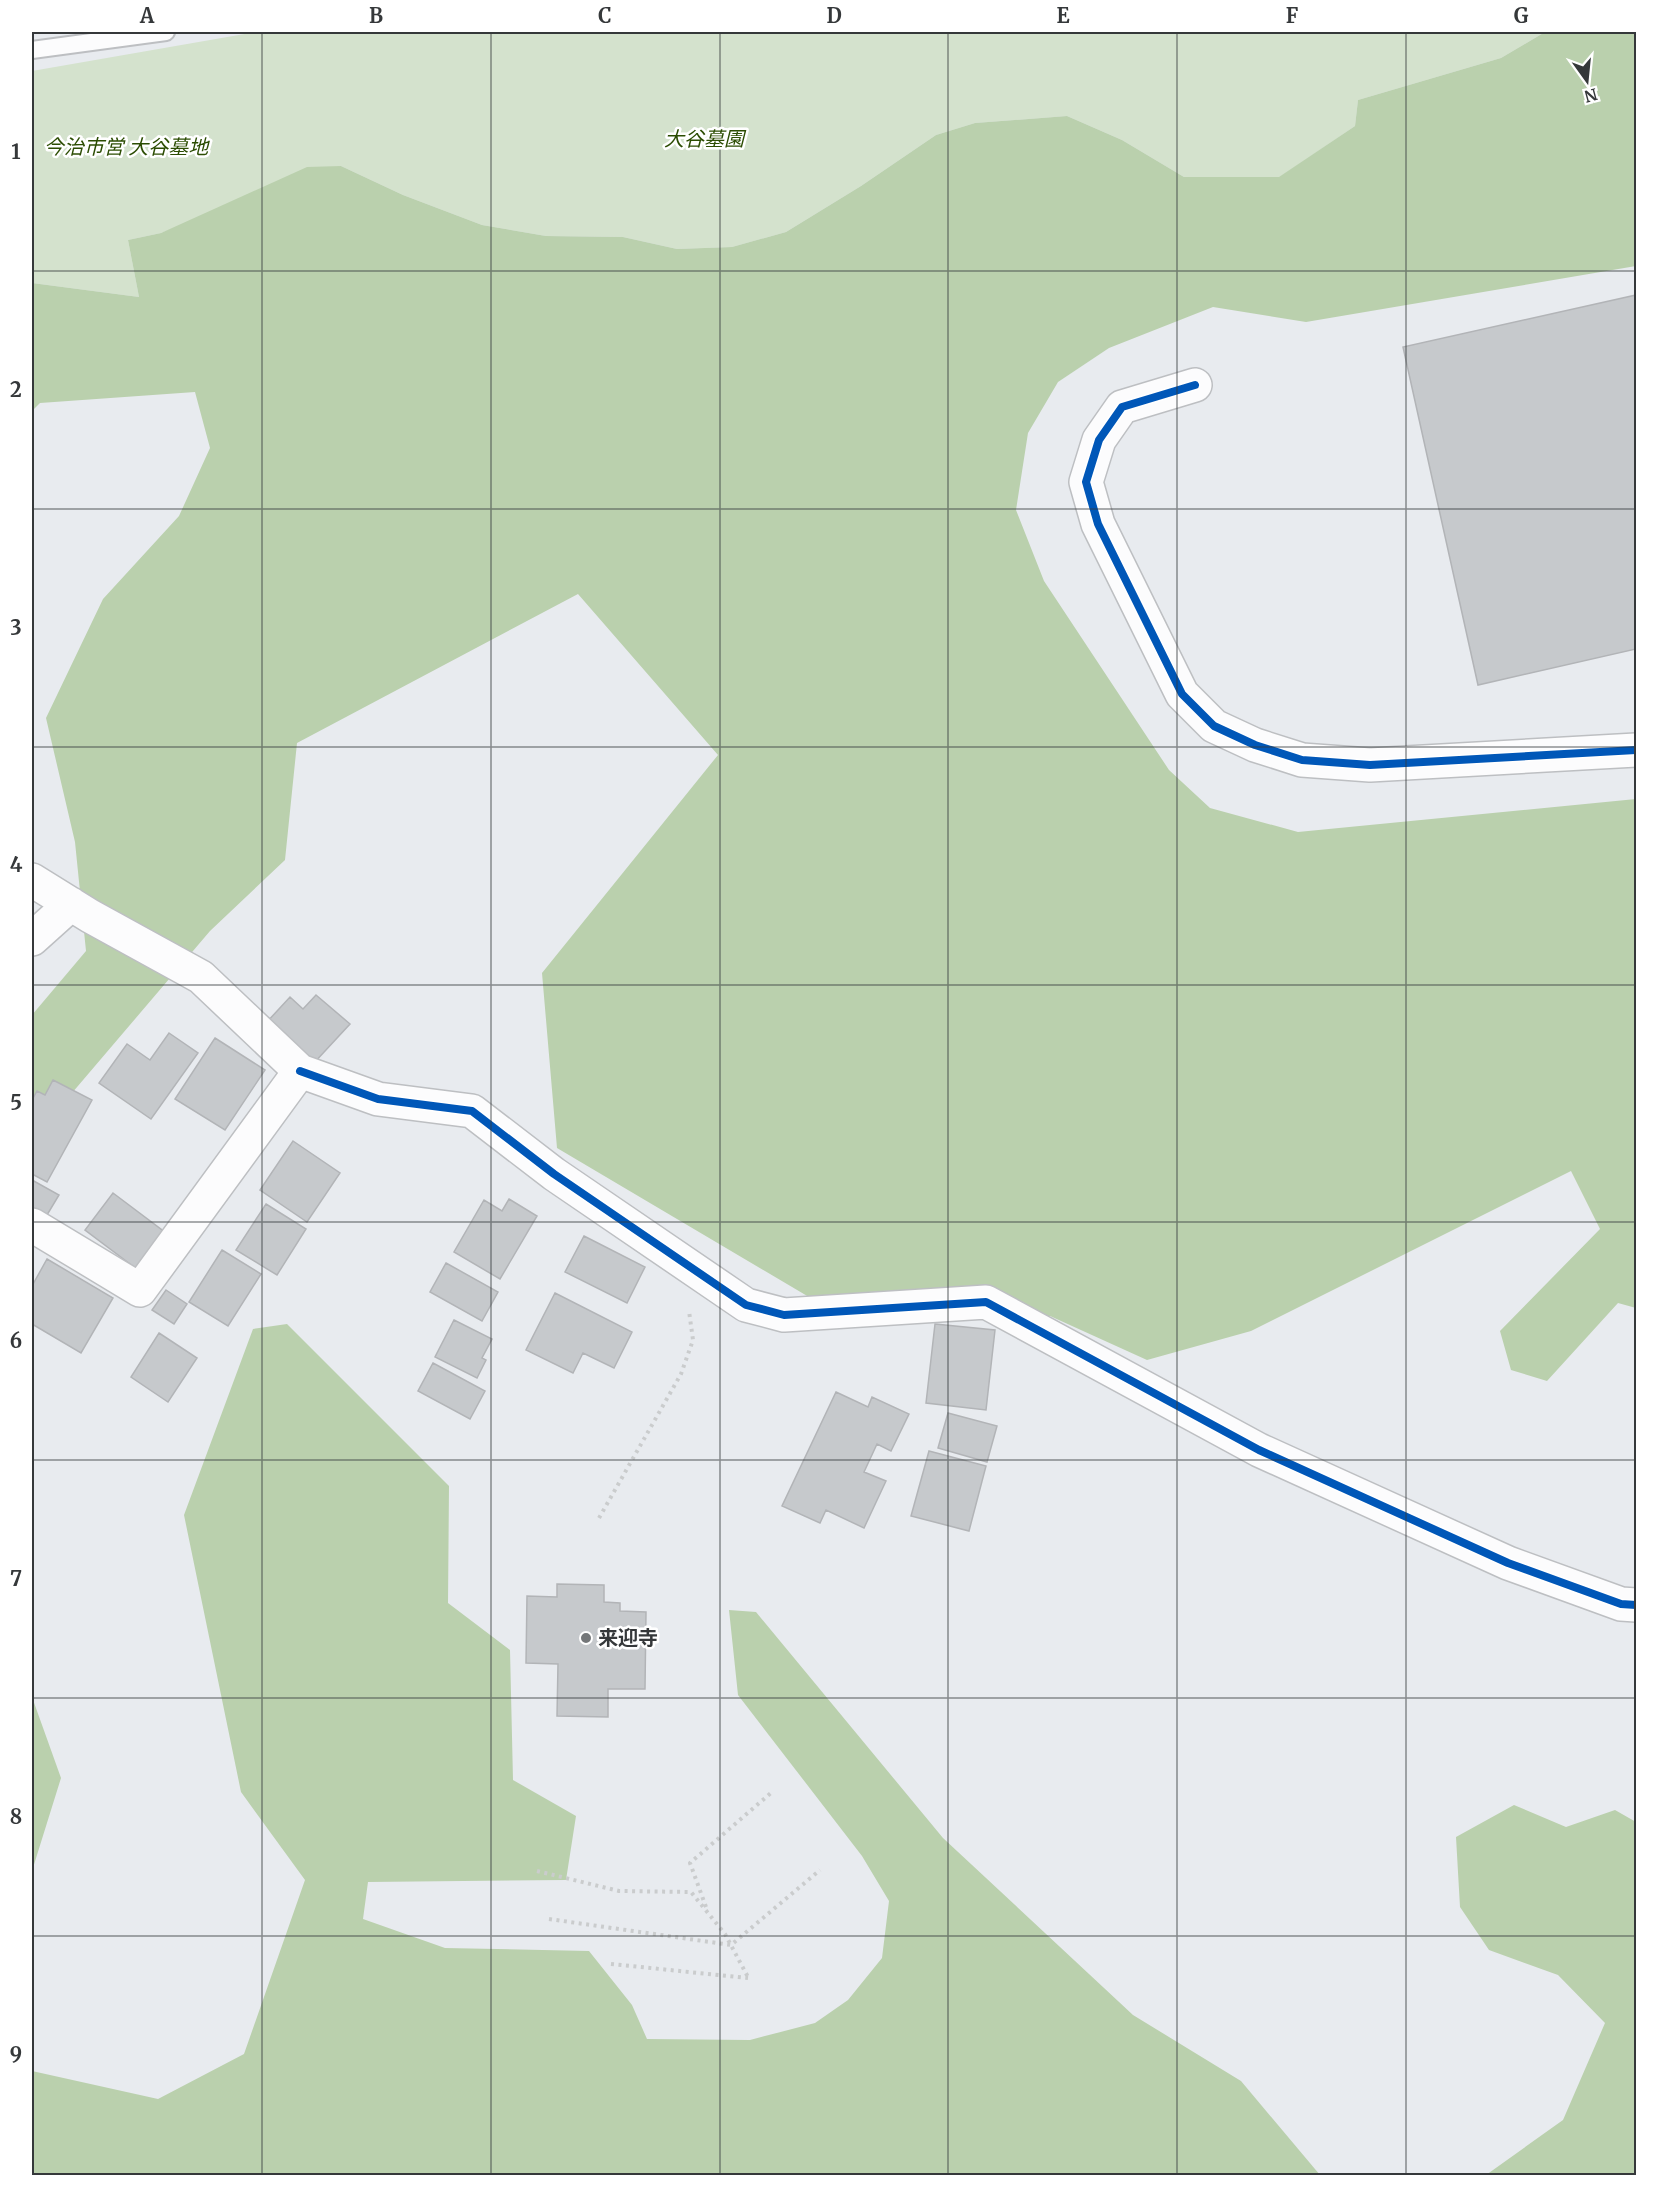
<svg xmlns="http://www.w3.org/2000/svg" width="1668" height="2207" viewBox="0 0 1668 2207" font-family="Merriweather,'Noto Sans JP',serif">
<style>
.green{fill:#d4e2cd}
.forest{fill:#bad0ad}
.building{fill:#c6c9cc;stroke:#b2b4b7;stroke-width:1.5}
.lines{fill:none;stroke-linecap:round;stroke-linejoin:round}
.lane-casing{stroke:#bdbfc2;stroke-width:20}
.street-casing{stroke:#bdbfc2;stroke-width:36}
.secondary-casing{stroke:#bdbfc2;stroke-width:36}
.path{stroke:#cacccd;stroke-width:4;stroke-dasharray:3 4.5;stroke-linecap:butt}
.lane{stroke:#fcfcfd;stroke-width:16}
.street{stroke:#fcfcfd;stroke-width:33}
.secondary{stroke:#fcfcfd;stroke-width:33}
.cycleway-casing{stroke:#fff;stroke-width:11}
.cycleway{stroke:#0057b8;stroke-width:8}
.grid{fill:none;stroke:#35383a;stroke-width:1.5;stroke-opacity:0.55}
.poi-dot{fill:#747779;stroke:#fff;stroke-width:2}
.labels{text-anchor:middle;stroke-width:5;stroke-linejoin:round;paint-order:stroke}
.park-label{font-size:20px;font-style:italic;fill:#2c4d03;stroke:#fff}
.poi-label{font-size:20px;font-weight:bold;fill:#35383a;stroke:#fff;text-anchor:start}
.neatline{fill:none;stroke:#35383a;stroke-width:2}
.grid-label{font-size:20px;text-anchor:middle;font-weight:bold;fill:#35383a}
</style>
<rect width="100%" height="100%" fill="#e8ebef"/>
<!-- green -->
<path class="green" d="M256 32H1545L1501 58 1358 100 1355 126 1280 177H1184L1122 140 1067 116 975 123 936 135 861 186 786 232 732 247 677 249 623 237 546 236 482 225 403 195 341 166 161 233 128 240 139 297 32 283V71Z"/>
<!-- forest -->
<path class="forest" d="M1545 32H1636V266L1306 322 1213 307 1109 348 1058 382 1028 433 1016 510 1044 581 1169 770 1210 808 1298 832 1636 799V1308L1618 1303 1547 1381 1511 1370 1500 1331 1600 1229 1571 1171 1251 1331 1147 1360 1050 1316 836 1313 557 1148 542 973 718 755 578 594 297 743 285 860 210 931 43 1127 32 1117V1015L86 951 75 842 46 718 103 599 179 516 210 448 195 392 40 403 32 411V283L139 297 128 240 161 233 307 167 341 166 403 195 482 225 546 236 623 237 677 249 732 247 786 232 861 186 936 135 975 123 1067 116 1122 140 1184 177H1279L1355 126 1358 100 1501 58Z
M287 1324 449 1486 448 1603 510 1650 513 1780 576 1816 566 1880 368 1882 363 1919 445 1948 589 1951 632 2005 647 2039 750 2040 815 2023 848 2000 882 1958 889 1901 862 1856 738 1695 729 1610 756 1612 943 1838 1133 2015 1241 2081 1320 2175H32V2071L158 2099 244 2054 305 1880 241 1792 184 1515 253 1329Z
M32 1697 61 1778 32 1871Z
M1514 1805 1566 1827 1615 1810 1636 1822V2175H1486L1563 2120 1605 2023 1558 1975 1489 1950 1460 1907 1456 1837Z"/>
<!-- building -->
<path class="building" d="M1636 295V649L1478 685 1403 347Z
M316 995 350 1024 313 1064 266 1023 290 997 303 1009Z
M169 1033 198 1053 151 1119 99 1083 127 1044 150 1060Z
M215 1038 265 1070 225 1130 175 1099Z
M53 1080 92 1100 47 1182 32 1174V1100L37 1091 45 1095Z
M293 1141 340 1173 307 1222 260 1190Z
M32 1180 59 1195 44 1220 32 1213Z
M113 1193 166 1233 138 1270 85 1230Z
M509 1199 537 1216 500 1279 454 1252 484 1200 502 1211Z
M266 1204 306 1229 277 1275 236 1250Z
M584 1236 645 1267 627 1303 565 1272Z
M222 1250 261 1274 228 1326 189 1302Z
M47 1259 113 1298 81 1353 32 1324V1286Z
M446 1263 498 1292 482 1321 430 1292Z
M166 1290 187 1304 174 1324 152 1310Z
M555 1293 632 1332 614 1368 583 1353 573 1373 526 1350Z
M454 1320 492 1339 482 1358 486 1360 477 1378 435 1357Z
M935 1324 995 1330 986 1410 926 1403Z
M159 1333 197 1358 168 1402 131 1377Z
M433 1363 485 1391 470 1419 418 1391Z
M836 1392 868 1407 872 1397 909 1414 891 1451 877 1444 864 1472 886 1481 864 1528 826 1510 820 1523 782 1506Z
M948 1413 997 1426 987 1462 938 1448Z
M929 1451 986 1466 969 1531 911 1516Z
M557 1584 604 1585V1602L620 1603V1611L646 1612 645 1689H608V1717L557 1716 558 1664 526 1663 527 1596 557 1597Z"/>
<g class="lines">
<!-- lane casing -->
<g class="lane-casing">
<path id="lane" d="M32 50 166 32"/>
</g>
<!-- street casing -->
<g class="street-casing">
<path id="street" d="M32 880 90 916 201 977 300 1071 140 1290 32 1225
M32 939 71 904
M300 1071 378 1099 472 1111 554 1174 746 1305 784 1315 986 1302 1259 1450 1508 1563 1621 1604 1636 1605"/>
</g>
<!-- secondary casing -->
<g class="secondary-casing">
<path id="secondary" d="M1195 385 1122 407 1099 440 1086 482 1098 524 1182 694 1214 726 1255 745 1302 760 1370 765 1636 750"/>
</g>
<!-- path -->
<path class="path" d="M599 1518 681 1374 693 1340 689 1311
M537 1871 619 1891 691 1892 725 1934 749 1979
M706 1907 690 1863 772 1792
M549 1919 731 1945 820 1870
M611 1964 748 1978"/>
<!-- lane -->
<use href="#lane" class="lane"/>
<!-- street -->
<use href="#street" class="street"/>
<!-- secondary -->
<use href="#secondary" class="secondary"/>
<!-- cycleway casing -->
<g class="cycleway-casing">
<path id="cycleway" d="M1195 385 1122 407 1099 440 1086 482 1098 524 1182 694 1214 726 1255 745 1302 760 1370 765 1636 750
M300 1071 378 1099 472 1111 554 1174 746 1305 784 1315 986 1302 1259 1450 1508 1563 1621 1604 1636 1605"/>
</g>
<!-- cycleway -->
<use href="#cycleway" class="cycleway"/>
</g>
<!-- grid -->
<path class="grid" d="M262 32V2176M491 32V2176M720 32V2176M948 32V2176M1177 32V2176M1406 32V2176M32 271H1636M32 509H1636M32 747H1636M32 985H1636M32 1222H1636M32 1460H1636M32 1698H1636M32 1936H1636"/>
<!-- markers -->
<circle class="poi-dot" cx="586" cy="1638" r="6"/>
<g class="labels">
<!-- park labels -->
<g class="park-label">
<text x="704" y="146">大谷墓園</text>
<text x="126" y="154">今治市営 大谷墓地</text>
</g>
<!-- poi labels -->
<g class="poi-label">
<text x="598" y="1645">来迎寺</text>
</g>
</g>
<!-- border -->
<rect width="1668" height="2207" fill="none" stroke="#ffffff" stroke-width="66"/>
<!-- north arrow -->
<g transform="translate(1587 81) rotate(165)" stroke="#ffffff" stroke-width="4.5" paint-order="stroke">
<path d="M0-4.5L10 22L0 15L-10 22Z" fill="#35383a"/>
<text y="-9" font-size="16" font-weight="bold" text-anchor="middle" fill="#35383a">N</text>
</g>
<rect x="33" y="33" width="1602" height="2141" class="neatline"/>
<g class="grid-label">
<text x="147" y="23">A</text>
<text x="376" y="23">B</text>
<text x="605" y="23">C</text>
<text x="834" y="23">D</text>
<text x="1063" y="23">E</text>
<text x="1292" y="23">F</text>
<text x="1521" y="23">G</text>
<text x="16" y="159">1</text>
<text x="16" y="397">2</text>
<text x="16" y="635">3</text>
<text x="16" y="872">4</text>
<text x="16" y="1110">5</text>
<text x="16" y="1348">6</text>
<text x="16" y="1586">7</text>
<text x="16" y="1824">8</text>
<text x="16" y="2062">9</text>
</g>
</svg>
